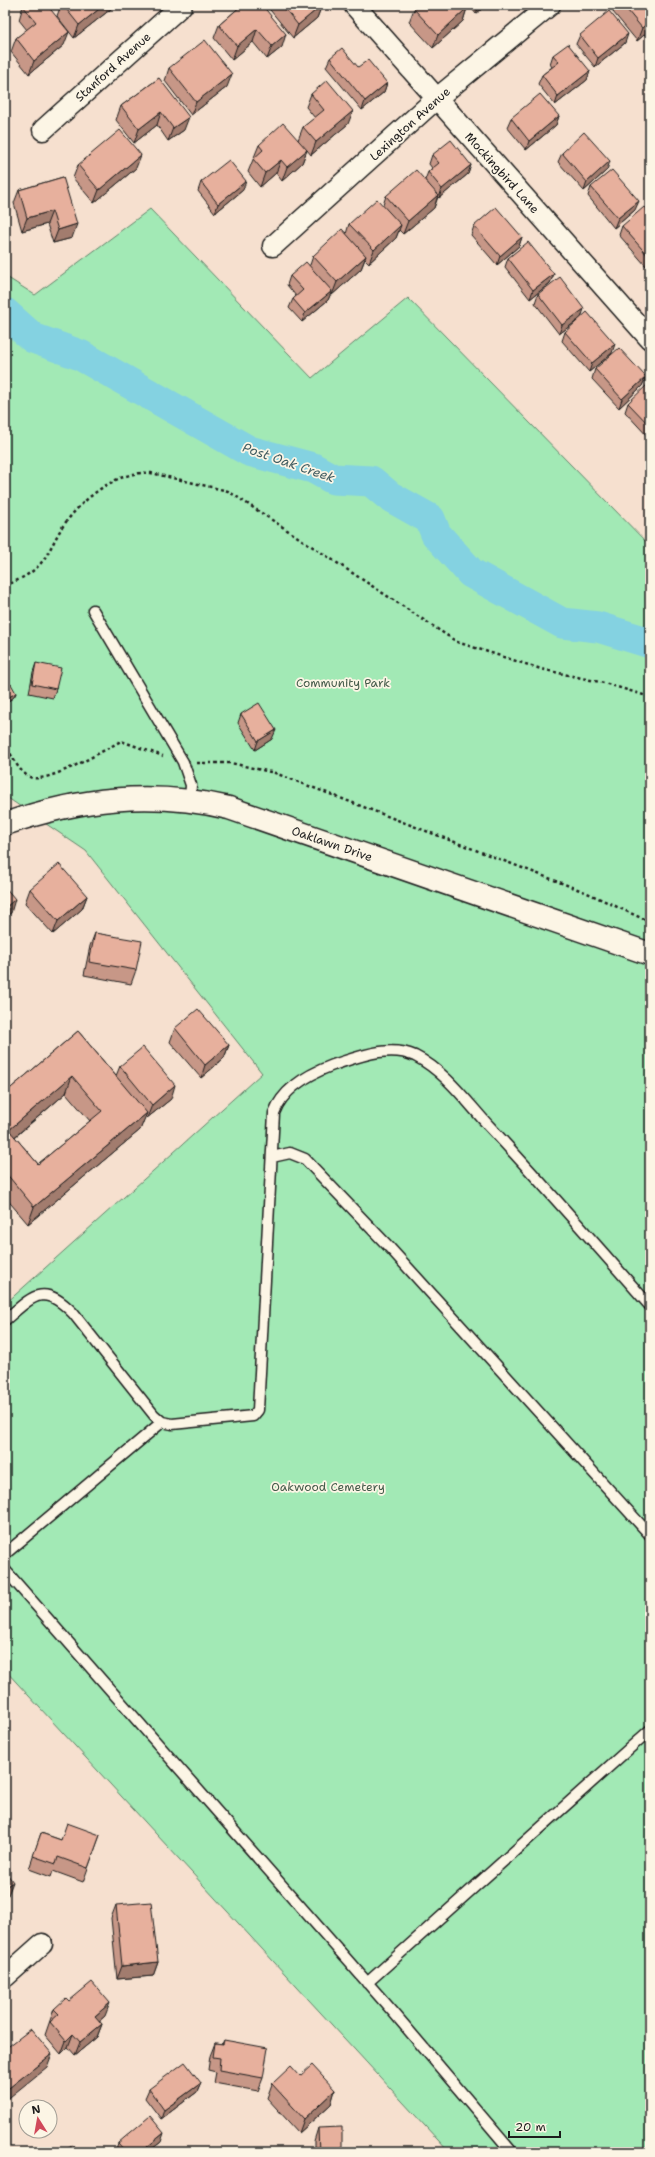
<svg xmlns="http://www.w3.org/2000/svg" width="655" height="2157" viewBox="0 0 655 2157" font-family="'Shantell Sans',sans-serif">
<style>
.green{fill:#a2e9b5;stroke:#5f8268}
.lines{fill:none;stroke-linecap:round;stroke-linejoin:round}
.river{stroke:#84d2e1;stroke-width:31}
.service-casing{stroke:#1c1c1c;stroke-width:13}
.minor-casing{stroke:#1c1c1c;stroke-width:23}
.tertiary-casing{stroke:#1c1c1c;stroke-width:25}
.path{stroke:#1c1c1c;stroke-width:2.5;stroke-dasharray:3 3;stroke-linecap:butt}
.service{stroke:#fcf5e5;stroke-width:10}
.minor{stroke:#fcf5e5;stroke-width:20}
.tertiary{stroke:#fcf5e5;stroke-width:22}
.wall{fill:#c79787;stroke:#1c1c1c;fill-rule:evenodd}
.shaded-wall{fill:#a27b6e;stroke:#1c1c1c}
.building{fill:#e7b09d;stroke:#1c1c1c;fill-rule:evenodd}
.labels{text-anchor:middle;stroke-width:3.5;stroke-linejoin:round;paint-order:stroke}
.street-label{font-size:12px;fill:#1c1c1c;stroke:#fcf5e5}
.park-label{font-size:12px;fill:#445a4a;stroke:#fcf5e5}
.water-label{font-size:13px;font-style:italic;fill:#405c61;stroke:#fcf5e5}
</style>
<rect width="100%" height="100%" fill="#f6e0cf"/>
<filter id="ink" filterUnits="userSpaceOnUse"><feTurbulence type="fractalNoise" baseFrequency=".025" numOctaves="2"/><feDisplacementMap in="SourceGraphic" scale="8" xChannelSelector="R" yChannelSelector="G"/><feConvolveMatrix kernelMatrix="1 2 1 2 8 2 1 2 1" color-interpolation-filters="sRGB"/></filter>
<g filter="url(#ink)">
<!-- green -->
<path class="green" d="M150 209 312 378 408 298 650 546V2152H449L5 1670V1304L262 1073 86 851 5 796V276L35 295Z"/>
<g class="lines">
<!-- river -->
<path class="river" d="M5 313 33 338 80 355 249 451 313 468 333 479 371 481 389 496 430 519 436 534 471 573 562 623 598 627 650 643"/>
<!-- service casing -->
<g class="service-casing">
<path id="service" d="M93 610 183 762 191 785 190 800
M272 1157 290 1153 305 1159 390 1248 650 1535
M5 1320C33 1296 43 1282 73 1313L154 1415 162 1422 172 1424 253 1416 258 1410 274 1113C283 1088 309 1074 333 1065 358 1057 389 1044 415 1056 445 1071 467 1102 489 1126 544 1185 597 1246 650 1306
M5 1554 162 1422
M5 1570 394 2013 512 2152
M367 1983 650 1730"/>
</g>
<!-- minor casing -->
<g class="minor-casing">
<path id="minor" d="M354 5 650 339
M43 130 182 5
M273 246 436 99 550 5
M5 1977 42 1944"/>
</g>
<!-- tertiary casing -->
<g class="tertiary-casing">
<path id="tertiary" d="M5 824C80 798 151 790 229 808L650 954"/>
</g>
<!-- path -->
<path class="path" d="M5 586C18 580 32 574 41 563 50 552 55 538 63 526 82 499 117 470 151 473L228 491 457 642 541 669 604 683 650 697
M5 743C11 754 18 772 30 777 47 785 104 750 121 741L163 756
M197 763H231L275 773 585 892 650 922"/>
<!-- service -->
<use href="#service" class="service"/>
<!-- minor -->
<use href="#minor" class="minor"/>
<!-- tertiary -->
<use href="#tertiary" class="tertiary"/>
</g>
<!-- wall -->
<path class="wall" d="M61 5H116L74 38 57 16Z
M242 5 282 47 267 59 253 42 232 60 214 38 219 25Z
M266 5H322L317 18 293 38Z
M469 5H486L476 14Z
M616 5H650V30L637 41 613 12Z
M23 6 64 45 29 74 11 52 16 38 27 30 19 20Z
M467 8 463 21 433 48 409 22 414 9Z
M580 35 625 43 595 67 576 44Z
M553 55 590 71 587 80 555 105 538 84 542 75 552 67 550 64Z
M330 58 387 83 384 92 362 110 326 67Z
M169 68 227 87 191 115 165 81Z
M159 78 184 130 168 141 157 125 134 143 116 120 121 106Z
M311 94 348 124 311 155 307 150 302 163 282 181 276 173 260 187 248 172 259 145 298 140 303 127 315 118 306 107Z
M559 116 556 125 526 150 507 127 511 118Z
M562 153 607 170 584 191 558 162Z
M432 155 471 165 468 174 439 198 438 197 434 208 403 234 399 230 396 238 369 263 365 259 361 269 332 295 331 293 328 300 302 322 289 308 293 299 296 296 287 285 290 276 310 265 313 256 346 234 349 224 383 205 386 196 425 180 428 172 432 168 429 164Z
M78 165 136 168 94 203 73 178Z
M63 177 72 238 53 243 47 224 22 231 14 203 19 190Z
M201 182 243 190 215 213 198 191Z
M591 187 635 210 614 228 588 196Z
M650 214V262L646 266 619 235 622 226Z
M474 226 522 237 519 246 497 265 471 235Z
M508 258 554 274 550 283 530 299 505 267Z
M538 294 581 318 559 334 535 303Z
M565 332 612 353 589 372 562 341Z
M595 369 646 377 642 386 619 408 592 379Z
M650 385V439L625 412 628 403Z
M36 663 56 689 53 698 29 693 33 672Z
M5 687 16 693 14 697 7 702 5 698Z
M241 714 272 739 255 750 238 723Z
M30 889 87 896 82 909 53 934 25 903Z
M95 933 136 970 131 984 84 975 90 946Z
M175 1028 229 1045 224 1058 201 1078 170 1042Z
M78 1031 116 1076 120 1066 171 1099 147 1118 145 1116 140 1130 28 1224 5 1197V1093ZM66 1093 90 1121 38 1164 15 1137Z
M41 1833 61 1840 100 1835 83 1882 53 1871 51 1877 29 1869Z
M116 1905 158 1962 153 1976 117 1979 111 1918Z
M69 2001 105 2016 99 2021 102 2024 97 2037 75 2055 68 2047 61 2054 45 2035 54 2009Z
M224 2040 263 2078 258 2091 214 2083 216 2072 208 2070 210 2056 215 2043 222 2044Z
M300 2076 335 2090 331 2104 299 2133 267 2098 272 2084Z
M201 2083 197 2092 161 2119 145 2098 149 2089Z
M318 2128 342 2152H314V2141Z
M161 2142 148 2152H115L118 2143Z"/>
<!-- shaded-wall -->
<path class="shaded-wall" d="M104 5H116L74 38 79 25Z
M322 5 317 18 293 38 298 25Z
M479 5H486L476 14Z
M467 8 463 21 433 48 438 35Z
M650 19V30L637 41 642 28Z
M257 29 253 42 232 60 237 46Z
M69 32 64 45 29 74 34 61Z
M286 34 282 47 267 59 272 46Z
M628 34 625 43 595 67 598 58Z
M590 71 587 80 555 105 558 96Z
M232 74 227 87 191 115 196 102Z
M387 83 384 92 362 110 365 101Z
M353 111 348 124 311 155 316 142Z
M161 112 157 125 134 143 139 129Z
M559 116 556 125 526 150 529 141Z
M189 117 184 130 168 141 173 128Z
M307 150 302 163 282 181 287 167Z
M141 155 136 168 94 203 99 190Z
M281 160 276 173 260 187 265 173Z
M610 161 607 170 584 191 587 182Z
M471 165 468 174 439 198 442 189Z
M246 181 243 190 215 213 218 204Z
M438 195 434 208 403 234 408 221Z
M639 201 635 210 614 228 618 218Z
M52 211 47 224 22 231 27 218Z
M77 224 72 238 53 243 58 230Z
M401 225 396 238 369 263 374 250Z
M522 237 519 246 497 265 500 256Z
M366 256 361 269 332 295 337 282Z
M650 256V262L646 266 649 257Z
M554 274 550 283 530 299 533 290Z
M332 291 328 300 302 322 305 313Z
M584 309 581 318 559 334 562 325Z
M615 344 612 353 589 372 592 363Z
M646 377 642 386 619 408 622 399Z
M16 693 14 697 7 702 9 697Z
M276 730 272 739 255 750 258 741Z
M87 896 82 909 53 934 58 921Z
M15 899 11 913 5 917V908Z
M229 1045 224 1058 201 1078 205 1065Z
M72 1076 66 1093 5 1145 9 1130Z
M175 1085 171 1099 147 1118 152 1105Z
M147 1113 140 1130 28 1224 34 1207Z
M13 1882 8 1895 5 1897V1887Z
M158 1962 153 1976 117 1979 122 1966Z
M110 2003 105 2016 90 2029 95 2016Z
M102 2024 97 2037 75 2055 80 2042Z
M73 2034 68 2047 61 2054 66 2041Z
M52 2054 47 2067 5 2101V2091Z
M201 2083 197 2092 161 2119 164 2110Z
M335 2090 331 2104 299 2133 304 2119Z
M164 2133 161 2142 148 2152H141Z"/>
<!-- building -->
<path class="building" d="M25 5H47L69 32 34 61 16 38 36 22 23 6Z
M63 5H104L79 25Z
M242 5H262L286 34 272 46 257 29 237 46 219 25Z
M282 5H322L298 25Z
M418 5H465L467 8 438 35 414 9Z
M623 5H650V21L642 28Z
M609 11 628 34 598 58 580 35Z
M205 40 232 74 196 102 169 68Z
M568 44 590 71 558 96 542 75 559 62 553 55Z
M342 48 358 67 368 60 387 83 365 101 330 58Z
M159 78 189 117 173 128 161 112 139 129 121 106Z
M327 80 353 111 316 142 303 127 324 110 311 94Z
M540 94 559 116 529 141 511 118Z
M283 123 307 150 287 167 281 160 265 173 253 159 263 150 259 145Z
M120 130 141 155 99 190 78 165Z
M584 132 610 161 587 182 562 153Z
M451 140 471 165 442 189 428 172 439 163 432 155Z
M229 160 246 181 218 204 201 182Z
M416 170 438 195 408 221 386 196Z
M612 170 639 201 618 218 591 187Z
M63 177 77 224 58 230 52 211 27 218 19 190Z
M377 199 401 225 374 250 349 224Z
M496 207 522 237 500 256 474 226Z
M644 207 650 214V256L649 257 622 226Z
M342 229 366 256 337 282 313 256Z
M528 242 554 274 533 290 508 258Z
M306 262 332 291 305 313 293 299 303 290 290 276Z
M560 277 584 309 562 325 538 294Z
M587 312 615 344 592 363 565 332Z
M619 348 646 377 622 399 595 369Z
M649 383 650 385V426L628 403Z
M36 663 61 668 56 689 32 684Z
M11 684 16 693 9 697 5 691V687Z
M259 703 276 730 258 741 241 714Z
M59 864 87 896 58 921 30 889Z
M5 887 15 899 5 908Z
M95 933 142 941 136 970 89 962Z
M198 1009 229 1045 205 1065 175 1028Z
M78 1031 147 1113 34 1207 5 1172V1093ZM72 1076 102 1111 38 1164 9 1130Z
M143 1047 175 1085 152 1105 120 1066Z
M67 1823 100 1835 88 1868 58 1857 56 1864 33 1856 41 1833 61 1840Z
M5 1871 13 1882 5 1887Z
M151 1902 158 1962 122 1966 116 1905Z
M92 1982 110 2003 95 2016 102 2024 80 2042 73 2034 66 2041 50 2022 59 2014 54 2009 66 1998 69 2001Z
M31 2029 52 2054 5 2091V2049Z
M224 2040 268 2048 263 2078 219 2070 220 2058 213 2057 215 2043 223 2044Z
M185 2062 201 2083 164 2110 149 2089Z
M312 2065 335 2090 304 2119 272 2084 291 2066 300 2076Z
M150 2116 164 2133 141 2152H126L118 2143Z
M342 2127V2152H319L318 2128Z
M73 2145 78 2152H63Z"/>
</g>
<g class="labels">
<!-- street labels -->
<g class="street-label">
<text transform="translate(113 67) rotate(-42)" y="4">Stanford Avenue</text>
<text transform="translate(410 124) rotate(-42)" y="4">Lexington Avenue</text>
<text transform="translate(502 173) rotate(48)" y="4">Mockingbird Lane</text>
<text transform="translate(332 844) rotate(19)" y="4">Oaklawn Drive</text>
</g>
<!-- park labels -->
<g class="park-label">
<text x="343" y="687">Community Park</text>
<text x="328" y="1491">Oakwood Cemetery</text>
</g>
<!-- water labels -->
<g class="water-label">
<text transform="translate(289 462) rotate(19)" y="5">Post Oak Creek</text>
</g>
</g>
<!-- margin -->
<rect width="655" height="2157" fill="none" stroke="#fcf5e5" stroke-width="20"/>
<rect x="10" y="10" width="635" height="2137" fill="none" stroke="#1c1c1c" stroke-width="1.5" filter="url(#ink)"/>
<!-- north arrow -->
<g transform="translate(38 2119) rotate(349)"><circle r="19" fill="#fcf5e5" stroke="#a29e95"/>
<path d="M0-3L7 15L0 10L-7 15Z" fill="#d1495b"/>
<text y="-6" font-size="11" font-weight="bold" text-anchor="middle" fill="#1c1c1c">N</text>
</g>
<!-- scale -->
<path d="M509 2131v6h51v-6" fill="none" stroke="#1c1c1c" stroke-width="2"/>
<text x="515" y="2131" font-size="12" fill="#1c1c1c" stroke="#fcf5e5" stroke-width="3" paint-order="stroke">20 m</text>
</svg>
